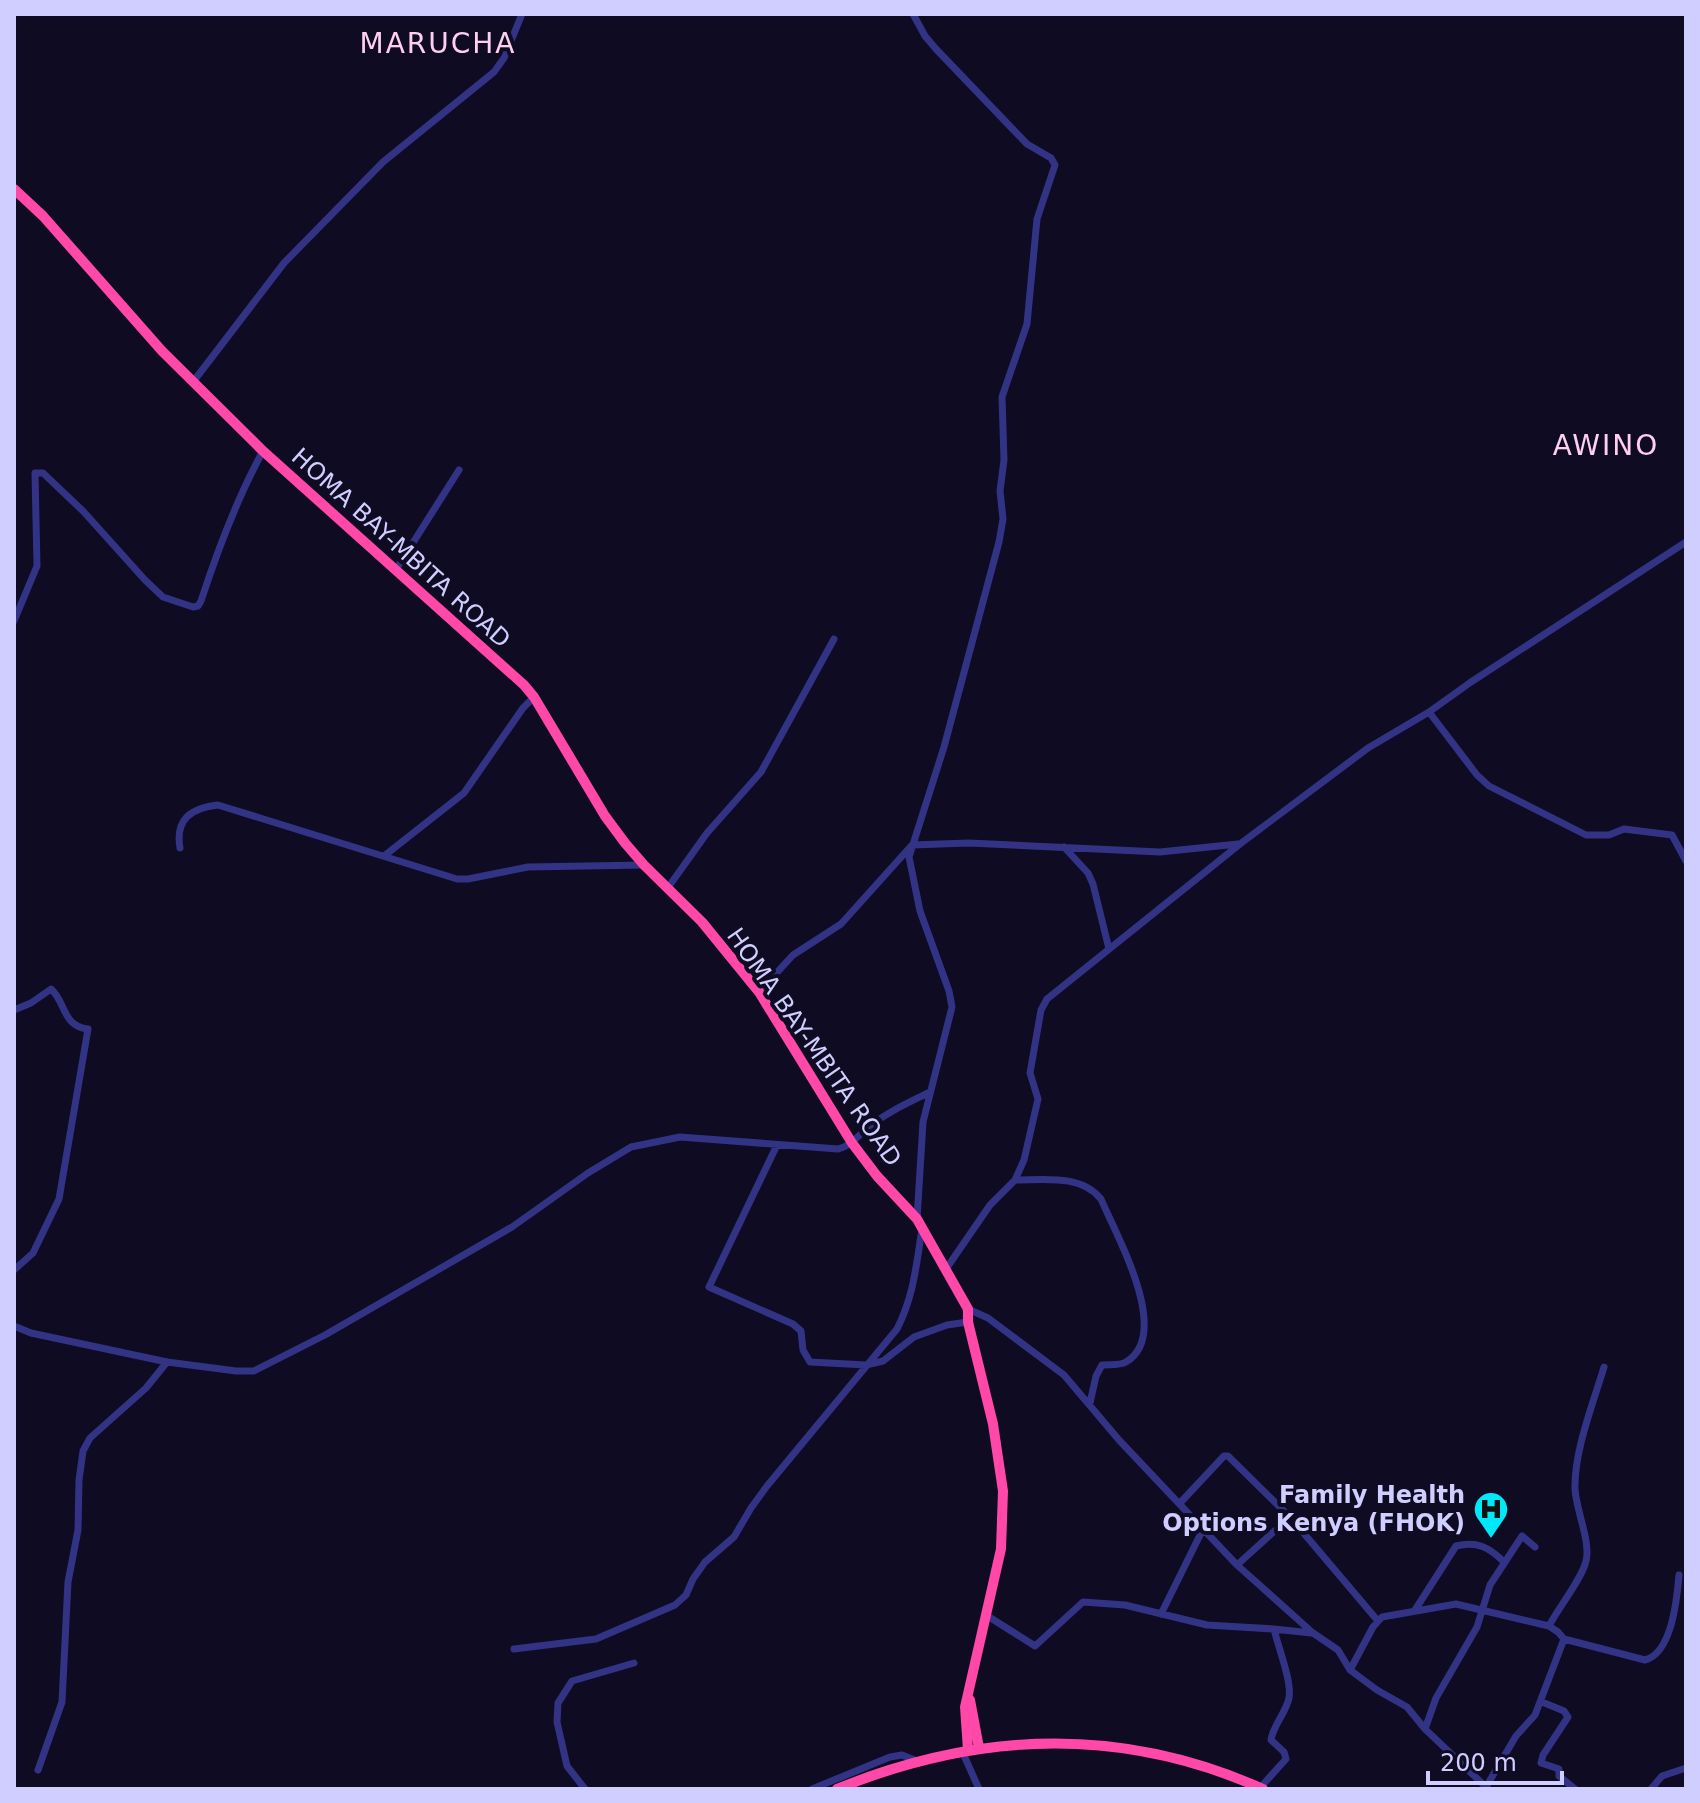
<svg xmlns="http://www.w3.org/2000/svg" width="1700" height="1803" viewBox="0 0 1700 1803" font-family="'DejaVu Sans',sans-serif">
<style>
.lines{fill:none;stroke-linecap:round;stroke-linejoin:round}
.minor{stroke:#323385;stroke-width:7}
.highway{stroke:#ff48a7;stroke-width:10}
.labels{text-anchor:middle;stroke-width:8;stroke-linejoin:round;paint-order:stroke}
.street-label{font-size:24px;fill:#d0cdff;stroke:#0e0b22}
.poi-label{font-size:24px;font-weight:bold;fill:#d0cdff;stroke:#0e0b22;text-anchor:end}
.quarter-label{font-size:28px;letter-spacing:2px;fill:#ffcfef;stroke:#0e0b22}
</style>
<rect width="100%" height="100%" fill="#0e0b22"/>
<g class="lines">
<!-- minor -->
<path class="minor" d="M913 14 925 36 936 49 1027 144 1051 158 1055 165 1037 219 1027 324 1002 397 1004 460 1000 491 1003 519 999 542 944 747 909 857 920 911 949 991 952 1007 923 1122 917 1219
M193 382 284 263 383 162 494 72 504 58 522 14
M397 568 459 470
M14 621 37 566 35 473H43L83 511 145 580 163 597 193 607 198 606 201 601C218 549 237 498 263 451
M1429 712 1477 775 1489 786 1586 835H1609L1624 829 1672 835 1686 861
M1064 847 1088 873 1093 884 1109 949
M180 848C175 819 191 808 218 805L457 879H468L528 867 644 865
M384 856 464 793 523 708 534 697
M667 889 707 833 761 772 834 639
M759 992 793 955 841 924 912 845 969 843 1160 852 1238 844
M14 1010 31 1003 51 989C66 1002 62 1026 88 1029L59 1199 33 1253 14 1270
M777 1145 709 1287 793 1324 801 1331 803 1350 810 1362 866 1365 883 1361 914 1337 947 1325 968 1322
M1015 1180C1044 1180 1081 1174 1101 1199 1116 1235 1173 1334 1126 1362 1119 1366 1109 1364 1102 1365L1096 1376 1090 1403
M946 1269 990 1205 1015 1180 1024 1160 1038 1099 1030 1073 1041 1010 1047 999 1240 844 1368 748 1429 712 1471 682 1686 542
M968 1309 988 1318 1064 1375 1119 1440 1237 1565 1313 1633 1338 1650 1350 1670 1377 1690 1407 1707 1425 1729 1488 1789
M14 1326 31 1333 167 1362 236 1371H254L325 1335 512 1227 588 1173 631 1147 680 1137 838 1149C852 1146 858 1135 869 1127 887 1112 910 1102 930 1092
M1180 1503 1224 1456H1228L1290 1517 1378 1621
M1237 1565 1290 1517
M1415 1610 1456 1546C1477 1541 1489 1547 1504 1562
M1161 1614 1204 1527
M986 1615 1035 1646 1083 1602 1125 1605 1207 1625 1274 1629
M1549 1626C1558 1608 1582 1579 1586 1561 1591 1542 1576 1510 1575 1489 1574 1451 1593 1404 1604 1367
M1564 1639 1645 1660C1672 1653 1677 1599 1679 1575
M514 1649 596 1639 675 1605 686 1595 693 1579 705 1562 734 1537 751 1508 767 1486 897 1329C914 1295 916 1266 922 1229
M1350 1670 1373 1627 1382 1617 1456 1604 1549 1626 1558 1632 1564 1639 1535 1715 1516 1736 1486 1787
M1542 1702 1564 1711 1568 1717 1543 1755 1541 1763 1559 1769V1776L1575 1789
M1425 1729 1436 1698 1477 1627 1490 1585 1522 1536 1535 1547
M962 1751 979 1789
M38 1770 62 1702 68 1582 78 1530 79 1480 83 1451 90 1438 146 1388 167 1362
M585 1789 567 1766 557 1722 558 1703 572 1681 634 1663
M812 1789 890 1757 902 1755 917 1761
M1259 1789 1286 1759 1284 1752 1271 1740C1273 1725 1286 1713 1289 1698 1292 1681 1278 1647 1274 1629L1311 1633
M1651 1789 1662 1776 1686 1768"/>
<!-- highway -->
<path class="highway" d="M14 189 43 216 162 351 263 451 524 685 534 697 605 816 625 843 644 865 702 922 759 992 852 1143 877 1176 917 1219 968 1309V1322L993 1424 1003 1491 1001 1549 965 1707 968 1750
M970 1700 979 1748
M837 1789C979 1731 1122 1726 1263 1789"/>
</g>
<!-- icons -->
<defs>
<g id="hospital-pin" transform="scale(1.8)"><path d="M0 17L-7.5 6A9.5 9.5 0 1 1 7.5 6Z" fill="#00e9f8" stroke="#0e0b22"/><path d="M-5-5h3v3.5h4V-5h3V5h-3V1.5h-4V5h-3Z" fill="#111"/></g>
</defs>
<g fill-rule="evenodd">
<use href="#hospital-pin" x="1491" y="1509"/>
</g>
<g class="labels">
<!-- street labels -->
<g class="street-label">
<text transform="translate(401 548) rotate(42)" y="8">HOMA BAY-MBITA ROAD</text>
<text transform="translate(814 1047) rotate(55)" y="8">HOMA BAY-MBITA ROAD</text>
</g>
<!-- poi labels -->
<g class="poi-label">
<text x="1465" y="1503">Family Health<tspan x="1465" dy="28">Options Kenya (FHOK)</tspan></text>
</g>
<!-- quarter labels -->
<g class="quarter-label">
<text x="438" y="53">MARUCHA</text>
<text x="1606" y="455">AWINO</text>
</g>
</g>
<!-- border -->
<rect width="1700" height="1803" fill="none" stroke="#d0cdff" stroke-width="32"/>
<!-- scale -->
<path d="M1428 1771v12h134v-12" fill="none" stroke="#d0cdff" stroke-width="4"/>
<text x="1440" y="1771" font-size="24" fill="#d0cdff" stroke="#0e0b22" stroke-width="6" paint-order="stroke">200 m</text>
</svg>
